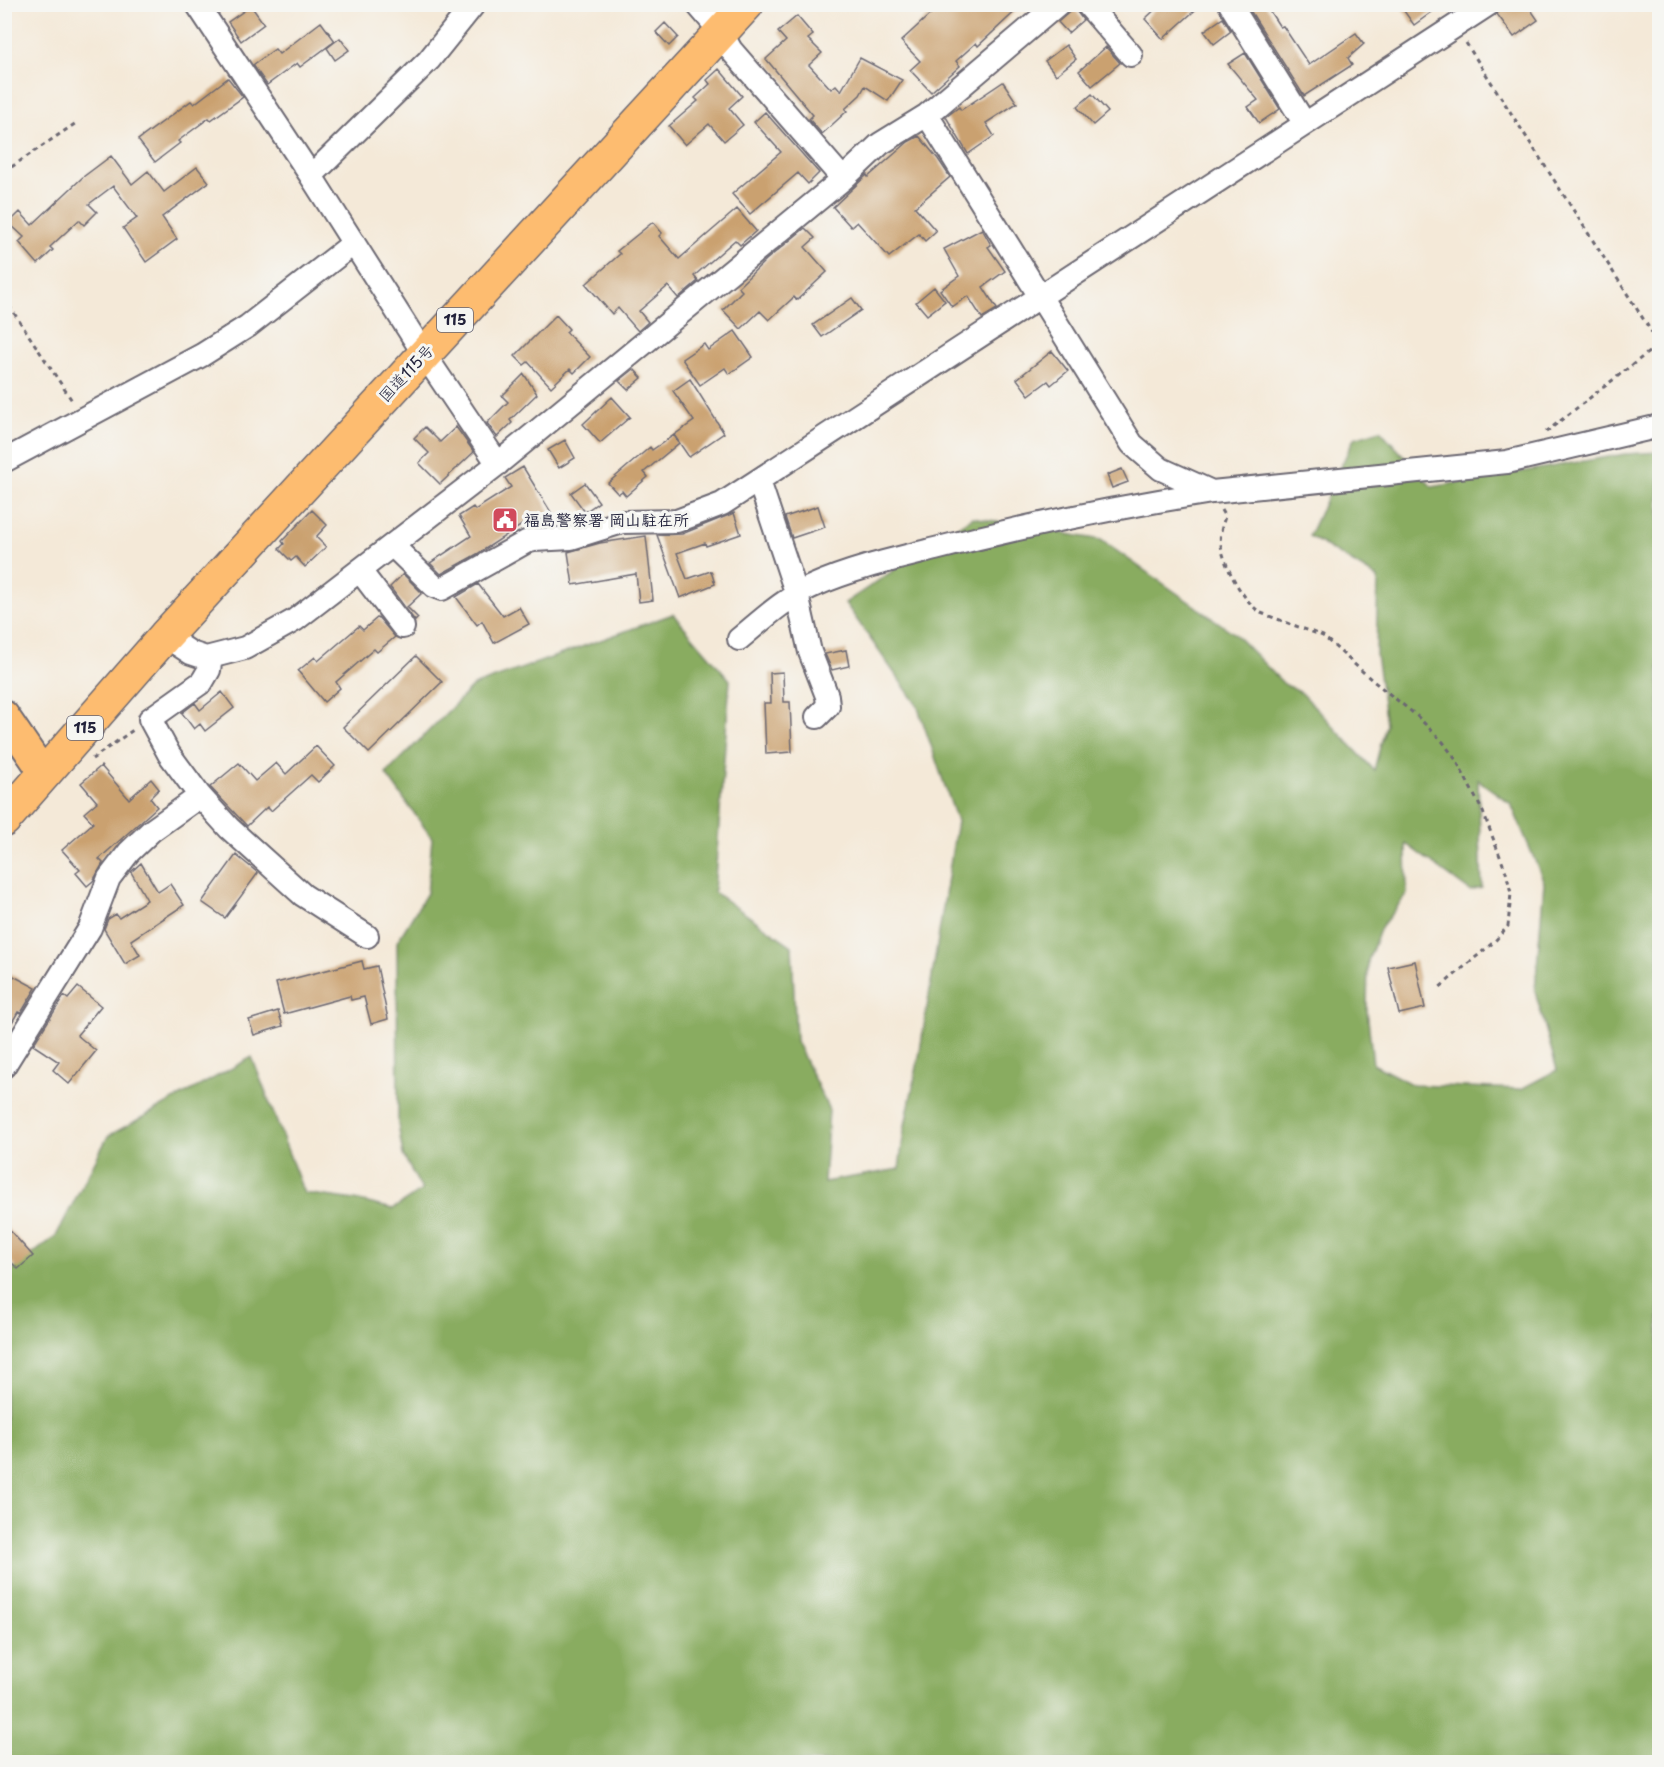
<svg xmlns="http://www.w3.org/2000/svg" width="1664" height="1767" viewBox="0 0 1664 1767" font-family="'Playpen Sans','Klee One',sans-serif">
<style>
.forest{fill:#89ac61;stroke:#56674e;stroke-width:1.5;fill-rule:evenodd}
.building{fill:#caa16f}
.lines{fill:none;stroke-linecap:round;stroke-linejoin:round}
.minor-casing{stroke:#6c6872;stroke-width:26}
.major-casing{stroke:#6c6872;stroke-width:32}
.highway-casing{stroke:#6c6872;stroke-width:36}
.path{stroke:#6c6872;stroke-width:3;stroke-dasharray:4.5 4.5;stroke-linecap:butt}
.minor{stroke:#fff;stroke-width:22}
.major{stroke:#fdbc70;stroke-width:28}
.highway{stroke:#fdbc70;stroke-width:33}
.labels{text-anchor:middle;stroke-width:6;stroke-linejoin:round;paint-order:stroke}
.shield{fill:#f6f6f2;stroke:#626272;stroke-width:1.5}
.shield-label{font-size:15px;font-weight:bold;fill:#22223b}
.street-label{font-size:16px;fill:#22223b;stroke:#f6f6f2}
.poi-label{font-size:16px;font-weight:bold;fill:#22223b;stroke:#f6f6f2;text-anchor:start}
</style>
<rect width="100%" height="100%" fill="#f6f6f2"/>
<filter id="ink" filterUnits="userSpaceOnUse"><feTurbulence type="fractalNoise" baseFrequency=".0167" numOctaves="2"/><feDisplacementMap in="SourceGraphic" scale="12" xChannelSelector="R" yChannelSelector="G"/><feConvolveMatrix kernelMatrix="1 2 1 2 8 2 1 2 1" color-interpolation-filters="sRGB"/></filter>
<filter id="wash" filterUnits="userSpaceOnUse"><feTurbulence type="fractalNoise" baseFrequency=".008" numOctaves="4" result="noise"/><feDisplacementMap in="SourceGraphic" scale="24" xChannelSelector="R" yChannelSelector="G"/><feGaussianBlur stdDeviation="1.35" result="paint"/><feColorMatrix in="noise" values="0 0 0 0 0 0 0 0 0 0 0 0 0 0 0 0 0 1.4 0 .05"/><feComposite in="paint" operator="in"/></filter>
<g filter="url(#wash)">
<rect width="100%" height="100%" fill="#f4e9d8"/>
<!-- forest -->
<path class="forest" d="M1380 430 1432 487 1625 454 1659 452V1762H5V1275L56 1236 108 1136 252 1057 304 1193 355 1200 393 1209 422 1190 403 1155 398 1124 397 942 427 893 432 838 386 774 473 686 673 614 730 680 714 892 792 946 796 1041 829 1110 824 1182 899 1169 904 1130 919 1057 957 821 917 705 845 603 973 517 1101 540 1235 634 1284 684 1302 693 1374 770 1386 725 1376 654 1378 578 1309 536 1354 438ZM1478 780 1511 804 1544 882 1535 991 1557 1070 1521 1089 1413 1085 1373 1064 1367 1010 1368 961 1381 927 1407 894 1406 844 1470 891 1482 888Z"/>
<g id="blocks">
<!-- building -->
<path class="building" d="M949 4H1023L978 46 976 43 956 61 960 66 931 92 910 70 920 61 901 41 937 8 941 12Z
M1161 4H1202L1163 39 1145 19Z
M1246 4H1265L1280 27 1283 26 1309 65 1356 33 1364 44 1348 58 1352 65 1304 96Z
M1399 4H1443L1414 25Z
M1502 4H1527L1538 20 1514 37 1497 14Z
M251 6 264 24 241 41 228 22Z
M1074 8 1083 20 1068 33 1058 22Z
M797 16 813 35 808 39 822 53 809 65 831 89 836 85 841 91 860 58 902 80 888 101 865 86 860 95 845 109 847 111 822 134 809 119 813 115 766 59 786 41 778 32Z
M1223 18 1231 31 1214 44 1204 31Z
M321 22 335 41 300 67 297 63 267 85 253 65 275 49 279 54Z
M665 23 678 37 669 46 656 32Z
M340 38 349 50 335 60 327 48Z
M1066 45 1076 59 1056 75 1045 61Z
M1106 47 1120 63 1092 86 1079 71Z
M1245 53 1280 109 1259 123 1248 107 1258 100 1228 64Z
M719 69 742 96 729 108 743 125 724 141 709 124 685 145 669 126 698 101 695 98 710 84 707 80Z
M228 78 243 97 211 120 209 118 178 141 180 143 155 162 138 140 191 101 194 104Z
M1003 82 1017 103 986 123 994 136 968 154 946 117 959 107 961 110Z
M1092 94 1108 112 1093 125 1077 107Z
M765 112 819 173 808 184 798 173 750 214 732 194 781 152 754 122Z
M919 136 938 159 950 177 915 207 936 231 925 241 919 234 889 257 857 222 851 227 833 207 867 175 868 177 908 142Z
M111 156 132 184 148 171 164 192 197 167 209 182 162 217 177 239 146 262 123 228 137 218 113 186 89 204 97 212 84 225 79 220 50 247 53 250 38 264 19 242 24 237 9 223 20 212 32 225 83 177Z
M737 209 756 231 740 245 735 240 694 276 698 281 678 298 668 286 639 311 648 322 638 331 618 308 612 314 586 284 620 254 617 251 653 222 662 233 659 236 679 259Z
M805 228 815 238 805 247 827 272 797 300 794 297 769 320 760 311 741 329 723 310 742 291 738 287 766 260Z
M982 229 991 245 988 247 1005 271 983 287 997 309 982 318 968 296 952 307 940 290 959 276 944 249Z
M934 287 945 301 927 315 916 302Z
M852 298 861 310 822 337 813 325Z
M556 315 569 329 566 332 590 357 574 373 570 369 551 387 528 362 524 365 515 356Z
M735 331 753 357 729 374 725 368 700 385 682 359 704 344 708 350Z
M1052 351 1068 371 1051 385 1048 381 1029 395 1017 379Z
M634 369 642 378 628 390 619 381Z
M524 374 537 394 510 420 512 423 497 437 487 423 508 402 502 396Z
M690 379 724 433 689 457 674 435 694 421 673 391Z
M612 397 630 417 600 443 583 424Z
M425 427 440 442 456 427 474 452 440 484 419 463 429 453 414 438Z
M674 435 679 443 644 472 648 477 626 496 622 491 618 494 608 483 650 447 652 450Z
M565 440 575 458 559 468 548 450Z
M523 467 552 514 534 524 531 519 479 553 441 574 430 563 471 536 459 516 473 507 475 510 511 487 505 478Z
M1122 469 1128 482 1112 488 1107 475Z
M585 483 599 502 585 512 571 493Z
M818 506 825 527 792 538 785 517Z
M312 510 327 525 316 537 326 547 305 567 296 557 291 561 279 549 284 544 282 541Z
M734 513 741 534 706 546 705 543 677 553 687 579 711 571 715 584 680 598 657 535 682 534Z
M646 536 653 600 639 602 636 574 573 585 568 552 600 543Z
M403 574 422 593 407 607 418 618 415 621 390 587Z
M478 584 503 616 519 607 529 624 494 643 482 621 477 625 456 597Z
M378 617 395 637 377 652 374 649 336 682 340 688 324 702 298 671 315 657 318 661 359 626 363 630Z
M846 650 849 666 832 670 825 654Z
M416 656 442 682 369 753 343 727Z
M783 672 784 702H790L792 752 766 754 764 703H771L770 673Z
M222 692 234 708 205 731 200 724 194 729 182 713 195 703 200 710Z
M316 746 335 766 318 782 311 775 271 811 267 807 247 826 210 787 239 763 255 781 276 763 286 774Z
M101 766 129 799 151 779 159 789 150 798 157 807 99 859 103 863 93 881 87 886 76 873 80 870 62 850 93 823 84 813 97 802 81 783Z
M236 855 258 873 225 918 202 902Z
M141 863 158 892 170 884 184 905 131 940 140 955 125 964 104 929 108 919 116 914 119 918 147 900 131 872Z
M362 961 364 969 377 966 388 1019 371 1024 364 997 351 1000 350 996 284 1014 276 983Z
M1415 961 1425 1008 1399 1014 1388 967Z
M4 971 36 988 21 1013 18 1012 4 1036Z
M78 987 101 1006 77 1035 96 1051 69 1084 53 1070 59 1062 33 1045 64 996 68 999Z
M278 1011 283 1026 254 1035 249 1020Z
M4 1224 33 1256 18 1269 4 1255Z"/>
</g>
</g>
<g filter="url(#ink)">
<use href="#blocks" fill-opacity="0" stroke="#6c6872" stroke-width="1.5"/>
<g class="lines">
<!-- minor casing -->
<g class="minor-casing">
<path id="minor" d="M197 4 311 176
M474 4 429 60 311 176 424 354 498 464
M697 4 721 32 731 50 843 179
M1087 4 1131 55
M1230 4 1305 124
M927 115 1132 444 1161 469 1212 492 1507 462 1660 426
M4 461 202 355 248 326 354 243
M759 481 797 595 810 652 827 696 828 706 817 717
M393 546 434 586 442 589 526 542 534 540 571 538 622 522 677 521 722 504 1489 4
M360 571 403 627
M165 636 191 653 206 658 245 648 295 620 495 466 843 179 880 144 927 115 1058 4
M739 639C762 620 785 598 813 586 851 569 895 559 935 549 1027 525 1118 507 1212 492
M211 657 209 670 202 682 150 719 169 754 200 796 229 828 303 895 367 936
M4 1066 90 928 109 878 129 852 151 831 200 796"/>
</g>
<!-- major casing -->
<g class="major-casing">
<path id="major" d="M4 715 45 775"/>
</g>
<!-- highway casing -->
<g class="highway-casing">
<path id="highway" d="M4 820 165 636 747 4"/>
</g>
<!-- path -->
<path class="path" d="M1466 43 1660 345
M4 172 76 123
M4 298 73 402
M1546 432 1659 344
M1221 510 1225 517C1222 526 1219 535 1221 545 1224 566 1243 601 1261 613L1323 636 1372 680 1417 716 1443 742 1456 760 1483 812 1506 872 1511 893 1508 926 1495 941 1439 988
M92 759 133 730"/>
<!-- minor -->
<use href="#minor" class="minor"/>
<!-- major -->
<use href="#major" class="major"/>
<!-- highway -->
<use href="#highway" class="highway"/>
</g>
</g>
<!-- icons -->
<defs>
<g id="civic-square" transform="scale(1.35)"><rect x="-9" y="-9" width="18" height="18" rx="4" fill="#d1495b" stroke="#f6f6f2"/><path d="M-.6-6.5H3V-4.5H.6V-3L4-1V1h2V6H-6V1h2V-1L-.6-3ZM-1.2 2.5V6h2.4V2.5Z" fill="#fff"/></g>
</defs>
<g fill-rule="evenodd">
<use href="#civic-square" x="505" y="520"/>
</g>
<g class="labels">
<!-- shield labels -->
<g class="shield">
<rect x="437" y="308" width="36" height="24" rx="4.5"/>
<rect x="67" y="716" width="36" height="24" rx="4.5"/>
</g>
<g class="shield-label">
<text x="455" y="325">115</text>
<text x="85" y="733">115</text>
</g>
<!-- street labels -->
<g class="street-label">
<text transform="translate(406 373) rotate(-47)" y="6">国道115号</text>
</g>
<!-- poi labels -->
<g class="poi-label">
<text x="524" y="526">福島警察署 岡山駐在所</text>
</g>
</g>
<!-- margin -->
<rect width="1664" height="1767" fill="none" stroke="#f6f6f2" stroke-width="24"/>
</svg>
